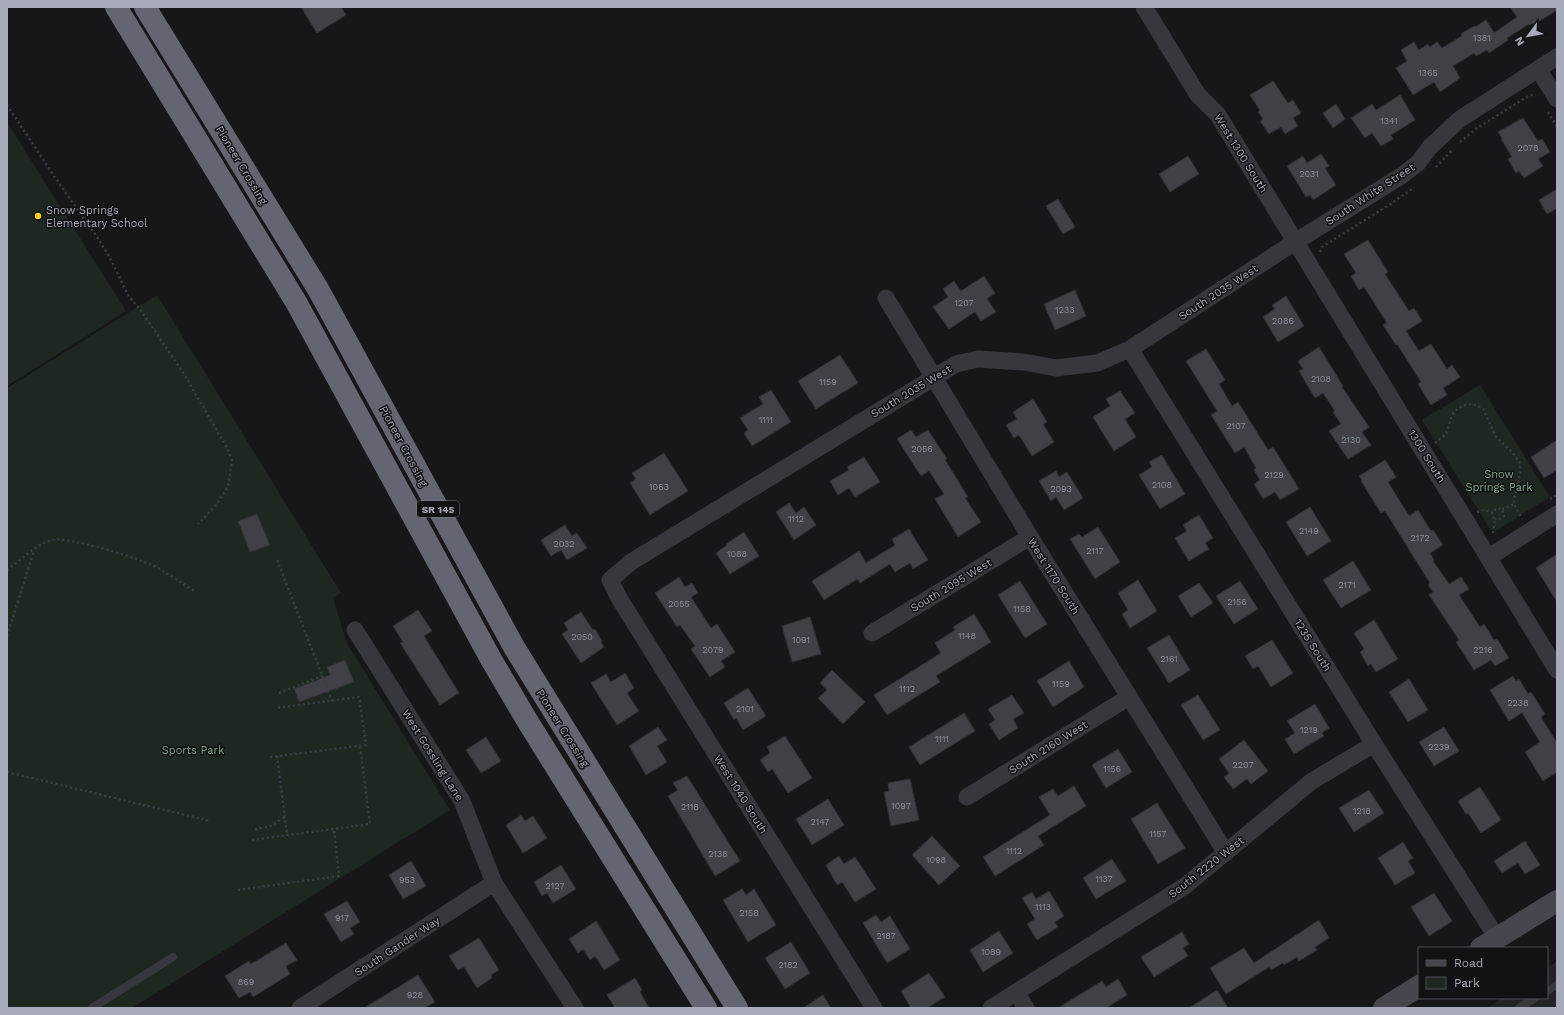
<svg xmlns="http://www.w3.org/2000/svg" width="1564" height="1015" viewBox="0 0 1564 1015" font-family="'Work Sans',sans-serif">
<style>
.built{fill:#232226}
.green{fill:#1e2720}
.building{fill:#404046;stroke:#313035}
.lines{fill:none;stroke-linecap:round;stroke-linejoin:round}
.path{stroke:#3d3f45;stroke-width:2.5;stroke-dasharray:2 3;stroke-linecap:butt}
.lane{stroke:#37383e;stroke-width:8}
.street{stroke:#37383e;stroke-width:17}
.secondary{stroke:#45464e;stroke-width:22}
.highway{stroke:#636570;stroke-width:22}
.poi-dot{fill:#ffcd28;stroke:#121114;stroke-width:1.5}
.labels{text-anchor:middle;stroke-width:3;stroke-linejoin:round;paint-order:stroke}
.number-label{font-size:9px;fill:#8d909d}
.shield{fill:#121114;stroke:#7a7d88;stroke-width:1}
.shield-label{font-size:10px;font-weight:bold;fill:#a7abba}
.street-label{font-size:11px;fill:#a7abba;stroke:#121114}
.poi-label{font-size:11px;fill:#a7abba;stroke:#121114;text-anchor:start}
.park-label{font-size:11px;fill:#7da784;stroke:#121114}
</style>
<rect width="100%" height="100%" fill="#171619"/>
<!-- built -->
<path class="built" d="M1557 961V1008H1487L1502 998H1547V968Z"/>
<!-- green -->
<path class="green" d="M7 122 126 311 7 386Z
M157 295 341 593 333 598 347 643 450 810 132 1008H7V388Z
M1480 385 1550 497 1496 531 1490 529 1422 420Z"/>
<!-- building -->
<path class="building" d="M301 7H341L346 15 317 33Z
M1510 7H1557V10L1535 24 1534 23 1530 25 1529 24 1507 38 1508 40 1489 53 1487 50 1476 56 1474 53 1453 66 1460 78 1440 92 1434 82 1413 95 1396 68 1407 61 1401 50 1414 42 1419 50 1428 44 1430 47 1437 42 1442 48 1462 36 1461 34 1474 26 1475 27 1486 20 1494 33 1517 17Z
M1273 81 1288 103 1293 100 1301 113 1293 118 1298 126 1285 134 1281 127 1269 134 1260 121 1263 119 1258 112 1260 110 1250 95Z
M1400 95 1415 120 1391 135 1393 139 1381 146 1372 133 1365 138 1351 118 1372 104 1376 110Z
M1336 104 1345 119 1333 128 1323 113Z
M1523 118 1538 141 1542 139 1550 152 1538 159 1543 166 1524 178 1519 171 1516 173 1508 159 1512 157 1501 139 1502 138 1498 132Z
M1321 154 1329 166 1325 168 1336 185 1313 200 1310 195 1306 197 1287 166 1303 156 1307 163Z
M1188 156 1199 174 1170 192 1159 174Z
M1557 189V208L1547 214 1539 200Z
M1058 199 1075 227 1063 234 1046 206Z
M1368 240 1388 272 1385 274 1409 311 1414 308 1422 321 1406 331 1419 351 1431 344 1447 369 1452 365 1460 377 1443 388 1447 395 1431 405 1418 384 1421 382 1397 344 1396 345 1383 325 1387 323 1364 287 1359 290 1351 276 1356 273 1344 254Z
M984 276 995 293 987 299 996 312 981 321 975 312 949 329 933 307 948 297 943 289 954 281 961 291Z
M1075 290 1086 316 1055 330 1044 304Z
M1286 296 1304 326 1278 342 1263 317 1275 309 1272 305Z
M1319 347 1343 386 1342 387 1369 427 1362 432 1371 445 1348 459 1329 431 1341 424 1333 412 1335 411 1323 393 1315 398 1299 371 1303 369 1298 361Z
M1206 349 1225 380 1219 384 1232 406 1238 402 1268 450 1273 447 1299 489 1280 500 1275 492 1263 499 1254 484 1260 480 1254 470 1256 468 1244 447 1235 453 1211 415 1217 411 1186 361Z
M840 355 858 383 816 409 798 381Z
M771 390 791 422 752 446 744 433 748 430 740 418 763 404 759 397Z
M1120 391 1135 413 1125 419 1136 437 1114 451 1093 417 1110 406 1106 399Z
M1033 399 1047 422 1043 424 1054 442 1032 456 1019 435 1014 438 1006 425 1017 419 1013 412Z
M911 430 916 437 928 430 947 459 945 460 968 497 965 498 981 522 958 537 935 499 944 494 929 471 921 476 897 439Z
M1557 440V470L1544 478 1531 457Z
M664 453 688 491 650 515 630 483 636 479 632 473Z
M1162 455 1185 494 1160 509 1139 475 1152 467 1149 462Z
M864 457 880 482 855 497 849 488 838 495 830 481 849 470 847 467Z
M1385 460 1396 477 1388 482 1409 516 1418 510 1431 531 1433 530 1443 545 1430 553 1434 560 1433 561 1449 584 1461 577 1469 589 1459 595 1480 627 1484 624 1494 640 1497 639 1509 658 1495 666 1491 660 1474 670 1456 642 1459 640 1429 595 1433 592 1428 585 1430 583 1385 511 1381 513 1361 481 1362 480 1359 476Z
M1056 471 1059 477 1067 472 1083 498 1064 510 1056 497 1051 501 1039 481Z
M789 503 796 513 804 507 816 525 794 540 776 512Z
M1310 507 1331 541 1307 556 1286 522Z
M257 514 270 545 250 552 238 521Z
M1199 515 1213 538 1205 543 1209 549 1189 561 1175 538 1187 531 1183 525Z
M565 525 572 536 577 533 587 548 567 560 561 550 551 556 541 540Z
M1098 527 1120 562 1095 579 1070 539 1079 534 1082 537Z
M909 529 928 560 913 569 910 563 895 572 890 564 860 583 857 579 824 600 812 581 859 551 866 563 895 545 892 539Z
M744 532 759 556 730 574 716 553 727 545 726 544Z
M1557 554V602L1536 568Z
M1353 561 1371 590 1341 608 1323 580Z
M679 577 685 587 692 583 698 593 691 597 711 628 717 624 735 652 721 661 725 667 710 677 691 649 695 646 680 625 677 627 655 593Z
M1138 580 1157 611 1130 628 1122 614 1128 610 1118 593Z
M1020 581 1047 624 1025 638 998 595Z
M1240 581 1258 609 1234 624 1216 596Z
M1199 583 1213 603 1191 617 1178 596Z
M418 610 432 631 424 636 459 693 440 705 400 643 403 642 393 626Z
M581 612 593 630 595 629 602 641 601 642 604 647 581 663 562 634 568 630 564 623Z
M974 614 991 642 936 676 940 682 887 715 874 695 941 653 935 643 955 630 953 627Z
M810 617 821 654 792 662 782 626Z
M1374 620 1398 659 1376 672 1371 664 1368 666 1360 652 1364 649 1354 633Z
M1169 635 1190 670 1169 683 1147 648Z
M1272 640 1293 673 1271 687 1258 666 1253 669 1245 656Z
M345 660 354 682 299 702 294 689 330 675 327 667Z
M1069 661 1084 687 1053 707 1037 681Z
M832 670 865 702 843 724 818 698 827 690 820 683Z
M625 673 634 688 627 693 639 711 617 725 591 683 606 674 611 682Z
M1513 676 1516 681 1519 679 1528 694 1531 692 1545 714 1541 717 1557 743V772L1543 781 1525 752 1540 742 1522 713 1509 721 1490 690Z
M1409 679 1428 710 1408 722 1389 692Z
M748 688 766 716 743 730 736 718 734 720 724 703Z
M1012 695 1024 713 1013 719 1018 728 999 740 989 724 995 720 988 709Z
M1198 695 1220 730 1203 740 1181 705Z
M1315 704 1329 728 1322 733 1324 736 1294 754 1285 739 1295 733 1287 721Z
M964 713 975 731 920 765 909 747Z
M658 727 667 740 657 746 667 762 646 775 629 746Z
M1444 727 1459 751 1434 766 1419 742Z
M785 736 812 778 788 793 772 769 768 772 760 760 770 753 767 747Z
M486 737 501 761 481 773 466 750Z
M1244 740 1268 771 1251 784 1247 779 1233 789 1224 777 1229 773 1219 759Z
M1118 749 1132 772 1106 788 1092 765Z
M687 776 740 861 715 876 668 796 678 790 673 783Z
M910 779 919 820 891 826 884 792 889 791 888 783Z
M1074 786 1086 806 1038 836 1044 845 995 876 983 857 1050 815 1039 797 1053 789 1058 796Z
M1480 787 1501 820 1481 833 1468 813 1466 814 1458 801Z
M1369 790 1384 813 1354 832 1339 808Z
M828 799 844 825 812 845 796 819Z
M1157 803 1185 848 1158 864 1131 819Z
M521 815 525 821 533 816 547 838 523 853 506 825Z
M932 836 960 866 939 885 912 855Z
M1525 841 1540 865 1525 874 1518 863 1502 873 1494 861Z
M1403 842 1413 858 1408 861 1415 873 1395 885 1378 858Z
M839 856 844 864 855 857 876 889 855 902 842 882 837 885 826 865Z
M1112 859 1126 881 1096 899 1083 878Z
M411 861 426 886 403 899 389 875Z
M561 865 576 889 553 903 547 893 542 896 534 882Z
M742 889 746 895 754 889 776 925 748 942 723 900Z
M1049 891 1064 916 1055 922 1058 927 1037 940 1027 924 1035 919 1022 898 1032 892 1036 899Z
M1434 893 1452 921 1429 936 1411 907Z
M347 901 360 922 350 928 354 934 341 942 324 914Z
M876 915 881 922 890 916 910 949 887 963 863 923Z
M1319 920 1329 938 1315 947 1317 950 1299 961 1297 957 1284 965 1283 963 1271 970 1269 967 1226 994 1210 968 1244 948 1254 963Z
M596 921 620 960 604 970 595 956 590 960 583 949 578 953 569 939Z
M999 931 1013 953 983 972 970 950Z
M1182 932 1189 944 1183 948 1188 956 1154 977 1141 957Z
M479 938 499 970 491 975 492 978 477 988 464 967 458 970 449 956Z
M791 942 810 973 785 989 765 958Z
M286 943 297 960 286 966 290 974 253 997 250 992 239 998 225 976 249 961 251 964Z
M929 973 945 997 927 1008H911L901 991Z
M418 975 435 1002 424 1008H364Z
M635 978 642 990 640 992 649 1008H615L607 995Z
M1118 979 1127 995 1106 1008H1058L1102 981 1106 987Z
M1217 990 1228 1008H1189Z
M823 995 831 1008H803Z"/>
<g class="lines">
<!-- path -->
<path class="path" d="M7 105 54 176 97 237 110 258 128 295 142 312 184 374 227 448 232 460 228 487 217 504 198 524
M1548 112 1557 127
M1460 142 1477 128 1530 95H1536
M1436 167 1452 150
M1320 252 1322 247 1392 203 1412 189
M1435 443 1446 434 1452 415 1458 408 1467 404 1476 405 1483 409 1496 437 1512 452 1520 463V474L1514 499V504L1522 519
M1550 499 1557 495
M1502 509 1514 504
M1477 512 1484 510 1492 512
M1493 533 1495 519 1493 517 1492 512 1497 508 1502 509 1504 516 1499 520 1495 519
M277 560 332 701
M7 570C20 561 37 543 52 540 68 536 142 559 158 568 170 575 182 583 194 591
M7 636 34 551
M279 693 322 676
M277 756 287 835
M270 757 366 745 359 697 276 708
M7 772 210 821
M255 829 269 827 285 817
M252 840 370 824 360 746
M238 890 339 876 334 829"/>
<!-- lane -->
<path class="lane" d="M1547 991 1557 985
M92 1008 173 957
M1519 1008 1535 998"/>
<!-- street -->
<path class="street" d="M1144 7 1198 95 1218 115 1557 670
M1538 69 1557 99
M886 298 1030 537 1226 853
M1130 349 1374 744 1497 938
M1489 557 1557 514
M355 630 462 801 494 883 575 1008
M872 633 1030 537
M967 797 1129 697
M1016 992 1026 1008
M300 1008 494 883
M874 1008 619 598 610 580 631 562 956 364 978 359 1024 362 1056 368 1097 363 1130 349 1295 242 1401 176 1418 163 1430 147 1460 119 1557 57
M991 1008 1185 886 1312 781 1374 744"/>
<!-- secondary -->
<path class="secondary" d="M1481 948 1557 901
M1384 1008 1419 986"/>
<!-- highway -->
<path class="highway" d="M116 7 296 302 492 661 528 722 706 1008
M145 7 318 289 514 647 737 1008"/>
</g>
<!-- markers -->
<circle class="poi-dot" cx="38" cy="216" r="4"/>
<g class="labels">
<!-- number labels -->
<g class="number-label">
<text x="1482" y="41">1381</text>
<text x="1428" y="76">1365</text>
<text x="1389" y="124">1341</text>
<text x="1528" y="151">2078</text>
<text x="1309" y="177">2031</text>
<text x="964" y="306">1207</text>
<text x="1065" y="313">1233</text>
<text x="1283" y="324">2086</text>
<text x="1321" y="382">2108</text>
<text x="828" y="385">1159</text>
<text x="766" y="423">1111</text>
<text x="1236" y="429">2107</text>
<text x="1351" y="443">2130</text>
<text x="922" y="452">2056</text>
<text x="1274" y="478">2129</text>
<text x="1162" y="488">2108</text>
<text x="659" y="490">1063</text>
<text x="1061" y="492">2093</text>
<text x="796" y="522">1112</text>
<text x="1309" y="534">2149</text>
<text x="1420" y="541">2172</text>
<text x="564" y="547">2032</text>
<text x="1095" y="554">2117</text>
<text x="737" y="557">1088</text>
<text x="1347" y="588">2171</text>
<text x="1237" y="605">2156</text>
<text x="679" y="607">2055</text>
<text x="1022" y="612">1158</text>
<text x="967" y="639">1148</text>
<text x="582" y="640">2050</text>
<text x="801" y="643">1091</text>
<text x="713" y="653">2079</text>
<text x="1483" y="653">2216</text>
<text x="1169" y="662">2161</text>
<text x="1061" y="687">1159</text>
<text x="907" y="692">1112</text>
<text x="1518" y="706">2238</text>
<text x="745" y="712">2101</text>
<text x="1309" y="733">1219</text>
<text x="942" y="742">1111</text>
<text x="1439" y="750">2239</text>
<text x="1243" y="768">2207</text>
<text x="1112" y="772">1156</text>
<text x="901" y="809">1097</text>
<text x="690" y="810">2118</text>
<text x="1362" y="814">1218</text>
<text x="820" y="825">2147</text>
<text x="1158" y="837">1157</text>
<text x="1014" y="854">1112</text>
<text x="718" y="857">2138</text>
<text x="936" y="863">1098</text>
<text x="1104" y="882">1137</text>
<text x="407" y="883">953</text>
<text x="555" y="889">2127</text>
<text x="1043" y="910">1113</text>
<text x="749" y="916">2158</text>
<text x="342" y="921">917</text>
<text x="886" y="939">2187</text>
<text x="991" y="955">1089</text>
<text x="788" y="968">2182</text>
<text x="246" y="985">869</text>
<text x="415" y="998">928</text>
</g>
<!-- shield labels -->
<rect class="shield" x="417" y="501" width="42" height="16" rx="3"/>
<g class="shield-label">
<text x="438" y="513">SR 145</text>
</g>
<!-- street labels -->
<g class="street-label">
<text transform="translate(1241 153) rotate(58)" y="4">West 1300 South</text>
<text transform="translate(242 165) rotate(59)" y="4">Pioneer Crossing</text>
<text transform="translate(1370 194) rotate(-33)" y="4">South White Street</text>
<text transform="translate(1218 292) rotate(-33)" y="4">South 2035 West</text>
<text transform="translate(911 391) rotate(-31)" y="4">South 2035 West</text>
<text transform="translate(404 446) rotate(62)" y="4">Pioneer Crossing</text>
<text transform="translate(1427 456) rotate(58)" y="4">1300 South</text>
<text transform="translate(1054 576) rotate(58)" y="4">West 1170 South</text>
<text transform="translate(951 585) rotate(-31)" y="4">South 2095 West</text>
<text transform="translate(1313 645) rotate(58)" y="4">1235 South</text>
<text transform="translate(563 728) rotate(58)" y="4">Pioneer Crossing</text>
<text transform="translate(1048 747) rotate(-32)" y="4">South 2160 West</text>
<text transform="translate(433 755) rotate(58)" y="4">West Gossling Lane</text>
<text transform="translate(741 794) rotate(58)" y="4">West 1040 South</text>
<text transform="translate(1206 867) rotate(-38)" y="4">South 2220 West</text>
<text transform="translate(397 946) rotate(-33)" y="4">South Gander Way</text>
</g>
<!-- poi labels -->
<g class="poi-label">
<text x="46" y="214">Snow Springs<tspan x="46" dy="13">Elementary School</tspan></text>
</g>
<!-- park labels -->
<g class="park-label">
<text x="1499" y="478">Snow<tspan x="1499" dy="13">Springs Park</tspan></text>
<text x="193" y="754">Sports Park</text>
</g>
</g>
<!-- border -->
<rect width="1564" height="1015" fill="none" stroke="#a7abba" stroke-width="16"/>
<!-- legend -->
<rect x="1418" y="947" width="130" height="52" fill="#121114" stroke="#4e4f56"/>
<rect x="1426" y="960" width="20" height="6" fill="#45464e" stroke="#4e4f56"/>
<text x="1454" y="967" font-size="12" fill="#a7abba">Road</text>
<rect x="1426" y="977" width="20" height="12" fill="#1e2720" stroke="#4e4f56"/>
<text x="1454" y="987" font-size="12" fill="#a7abba">Park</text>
<!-- north arrow -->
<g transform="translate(1528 36) rotate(238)" stroke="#121114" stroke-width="3" paint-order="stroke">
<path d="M0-3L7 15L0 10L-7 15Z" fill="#a7abba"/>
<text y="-6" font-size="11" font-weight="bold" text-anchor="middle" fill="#a7abba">N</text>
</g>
</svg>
